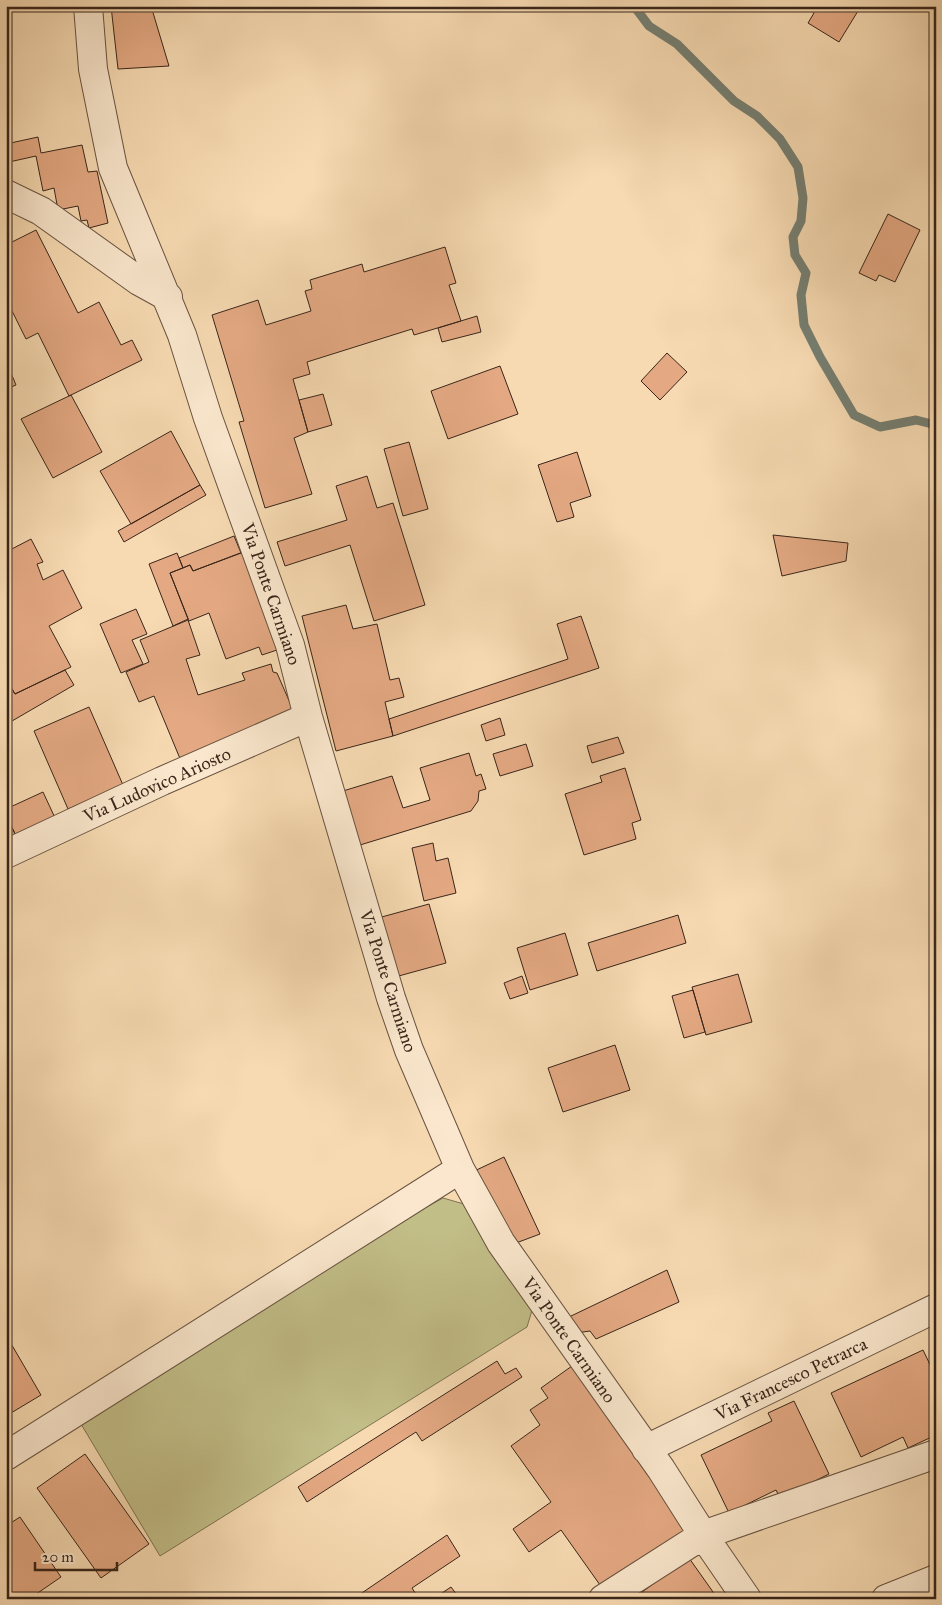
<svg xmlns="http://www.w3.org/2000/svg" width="942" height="1605" viewBox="0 0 942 1605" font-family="'IM FELL Great Primer',serif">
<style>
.green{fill:#c2be88;stroke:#7e7251}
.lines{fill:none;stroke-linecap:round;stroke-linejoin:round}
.stream{stroke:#757f72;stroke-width:9}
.building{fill:#e4a983;stroke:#39261a}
.minor-casing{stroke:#685340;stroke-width:30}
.minor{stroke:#fae7cd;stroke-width:28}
.labels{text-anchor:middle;stroke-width:4;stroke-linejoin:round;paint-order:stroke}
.street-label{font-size:18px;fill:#39261a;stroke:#fae7cd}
</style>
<rect width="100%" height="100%" fill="#f7dab2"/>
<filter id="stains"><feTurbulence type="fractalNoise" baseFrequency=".004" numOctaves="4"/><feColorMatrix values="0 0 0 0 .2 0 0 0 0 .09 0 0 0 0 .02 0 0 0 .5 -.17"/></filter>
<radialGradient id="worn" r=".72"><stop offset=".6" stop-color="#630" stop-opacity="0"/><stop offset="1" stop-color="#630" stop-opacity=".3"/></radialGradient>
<!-- green -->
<path class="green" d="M443 1198 464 1204 533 1307 527 1327 160 1556 81 1424 423 1209Z"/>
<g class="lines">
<!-- stream -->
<path class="stream" d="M634 6 649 26 677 44 734 101 757 116 780 139 798 167 803 198 801 221 793 237 795 255 806 273 801 295 804 325 820 357 854 415 880 427 916 420 936 425"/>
</g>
<!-- building -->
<path class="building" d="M111 6H151L169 66 118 69Z
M803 6H861L839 42 808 23 814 13Z
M38 137 41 153 82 145 88 172 97 171 108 223 89 228 87 220 81 221 78 206 58 210 54 188 43 191 36 156 9 162 6 144Z
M888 214 920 230 895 282 879 275 876 281 859 273Z
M36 230 78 313 99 302 121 345 132 340 142 360 69 396 38 333 26 339 6 299V245Z
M445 247 456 283 449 285 461 321 414 335 412 329 307 362 310 374 293 379 308 432 294 438 312 494 265 508 239 422 244 421 212 315 258 300 266 325 311 311 305 291 312 289 310 280 362 264 364 272Z
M477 316 481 332 442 342 438 328Z
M667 353 687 372 660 400 641 381Z
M6 361 16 385 6 389Z
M500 366 518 414 448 439 431 391Z
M323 394 332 425 308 432 299 400Z
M71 395 102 452 53 478 21 419Z
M171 431 200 485 131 524 100 471Z
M409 442 428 509 403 516 384 449Z
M577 452 591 496 570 503 574 517 557 522 538 465Z
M367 476 377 508 393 503 425 605 374 621 350 545 285 566 277 542 347 520 336 486Z
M200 485 206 495 124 542 118 531Z
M773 535 848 543 846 561 782 576Z
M234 536 241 553 193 571 190 565 183 568 179 558Z
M31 539 43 562 37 564 43 580 63 570 82 608 49 626 71 667 15 694 6 679V552Z
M243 552 280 649 262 655 259 647 226 659 209 613 189 621 170 573 190 565 193 571Z
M177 553 183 568 170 573 188 619 173 626 149 564Z
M346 605 353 629 377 624 390 680 399 678 404 697 385 702 393 736 336 751 302 616Z
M136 609 147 634 132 640 143 664 121 673 100 624Z
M581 616 599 668 393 736 389 719 568 659 557 624Z
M188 620 200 655 186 659 198 695 245 680 242 673 271 664 273 672 277 673 294 712 181 761 154 696 139 702 126 672 149 662 140 640Z
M65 670 74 685 12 721 6 711V679L15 694Z
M89 707 123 785 68 809 34 731Z
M500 718 505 735 486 741 481 725Z
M618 737 624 753 592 763 587 746Z
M526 744 533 766 500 776 493 754Z
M469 753 476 776 481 774 486 789 479 791 478 801 471 811 360 845 343 791 392 776 403 808 430 800 420 768Z
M625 768 641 820 632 823 636 839 584 855 565 794 602 782 600 776Z
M43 792 56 820 17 838 6 815V809Z
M6 815 17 838 6 843Z
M433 843 436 861 448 858 456 893 424 901 412 848Z
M429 904 446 963 395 977 378 918Z
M678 915 686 943 597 971 588 943Z
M565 933 578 975 530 990 517 948Z
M738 974 752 1022 706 1035 692 987Z
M522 976 528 993 510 999 504 983Z
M693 990 705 1032 684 1038 672 996Z
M615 1045 630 1090 563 1112 548 1068Z
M504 1157 540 1234 516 1243 468 1174Z
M667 1270 679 1302 596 1339 590 1331 576 1333 569 1317Z
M6 1335 41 1395 6 1416Z
M923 1350 936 1377V1435L908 1448 903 1437 861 1457 831 1393Z
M497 1361 505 1374 516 1368 522 1377 422 1441 416 1432 307 1502 298 1487Z
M572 1366 691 1530 605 1592 561 1530 529 1552 513 1529 551 1502 511 1446 540 1425 530 1410 548 1398 541 1388Z
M794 1401 829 1474 780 1498 776 1490 729 1513 701 1455 772 1421 768 1413Z
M85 1454 149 1544 101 1578 37 1488Z
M20 1517 61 1577 29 1599H6V1526Z
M447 1535 460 1556 412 1588 419 1599H353Z
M689 1558 718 1599H647L642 1592Z
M451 1587 460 1599H433Z"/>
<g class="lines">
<!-- minor casing -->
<g class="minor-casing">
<path id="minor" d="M88 6 93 69 113 168 182 335 208 418 290 645 308 717 391 998 409 1050 460 1169 501 1243 661 1469 703 1535 747 1599
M6 194 41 211 139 281 168 297
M6 854 162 781 308 717
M646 1449 936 1308
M6 1456 460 1169
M603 1599 703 1535 936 1454
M886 1599 936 1579"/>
</g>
<!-- minor -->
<use href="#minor" class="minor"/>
</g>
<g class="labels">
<!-- street labels -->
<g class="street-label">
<text transform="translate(271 594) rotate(71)" y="6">Via Ponte Carmiano</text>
<text transform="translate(157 785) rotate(-24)" y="6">Via Ludovico Ariosto</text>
<text transform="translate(388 981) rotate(72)" y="6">Via Ponte Carmiano</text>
<text transform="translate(569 1340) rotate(55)" y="6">Via Ponte Carmiano</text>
<text transform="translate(791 1379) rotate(-26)" y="6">Via Francesco Petrarca</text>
</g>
</g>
<!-- margin -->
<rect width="942" height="1605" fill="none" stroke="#f7dab2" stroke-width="25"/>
<rect x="8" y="8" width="927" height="1590" fill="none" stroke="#39261a" stroke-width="2.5"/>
<rect x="12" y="12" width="917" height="1580" fill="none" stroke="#39261a"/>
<!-- scale -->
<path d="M35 1562v8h82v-8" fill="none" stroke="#39261a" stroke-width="2.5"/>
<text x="42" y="1562" font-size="15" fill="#39261a" stroke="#fae7cd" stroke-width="4" paint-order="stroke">20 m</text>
<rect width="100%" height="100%" filter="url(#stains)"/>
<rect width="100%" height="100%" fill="url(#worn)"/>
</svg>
